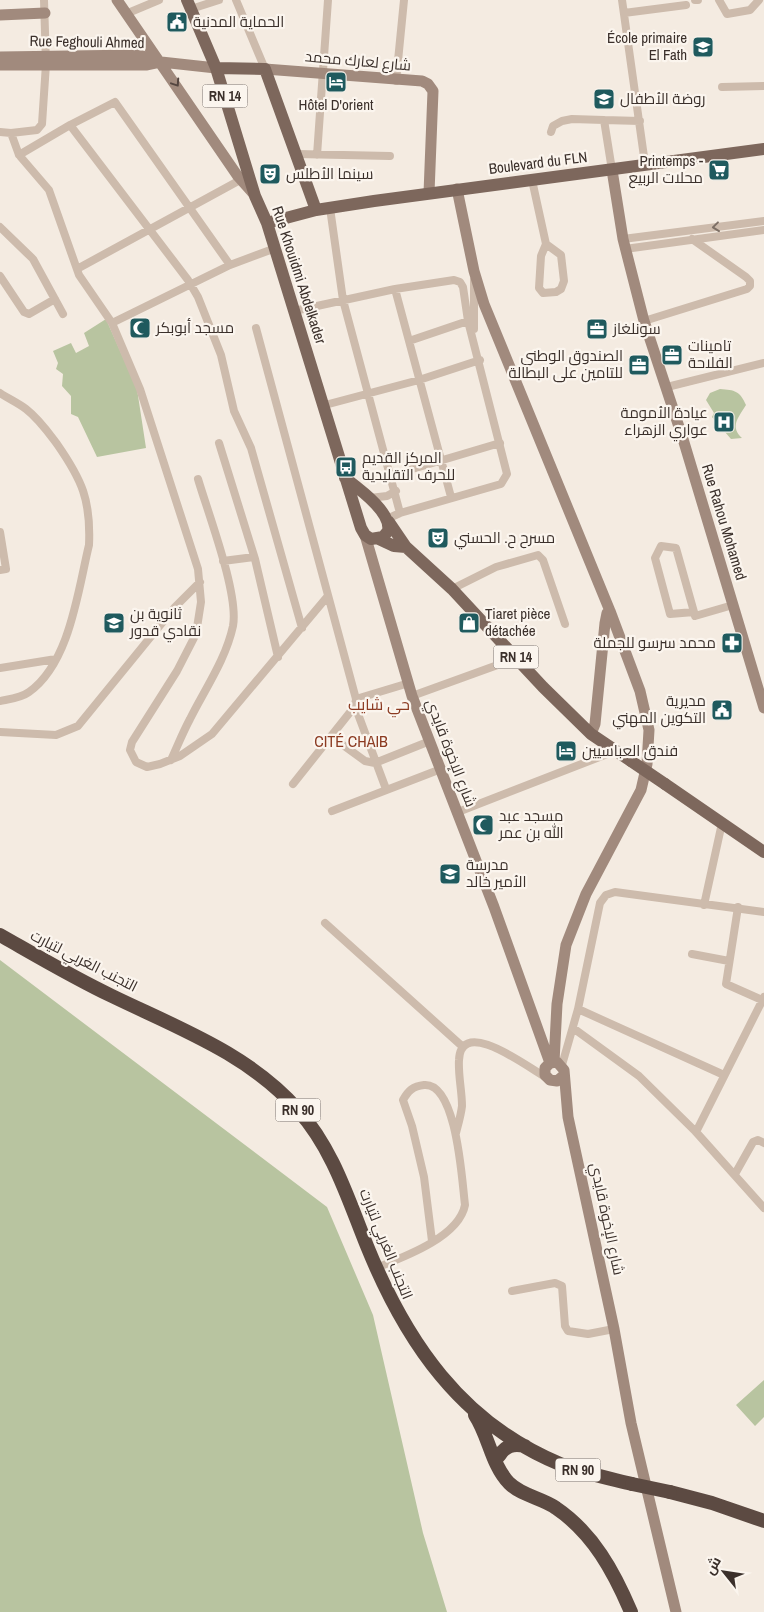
<svg xmlns="http://www.w3.org/2000/svg" width="764" height="1612" viewBox="0 0 764 1612" font-family="'Archivo Narrow',Cairo,sans-serif">
<style>
.green{fill:#b8c4a0}
.lines{fill:none;stroke-linecap:round;stroke-linejoin:round}
.street{stroke:#cdbbac;stroke-width:8}
.secondary{stroke:#a18a7d;stroke-width:11}
.primary{stroke:#7d675c;stroke-width:12}
.highway{stroke:#5c4a42;stroke-width:14}
.primary-bridge{stroke:#7d675c;stroke-width:12}
.highway-bridge{stroke:#5c4a42;stroke-width:14}
.oneway{stroke:#544640}
.oneway2{stroke:#7d6f65}
.labels{text-anchor:middle;stroke-width:4.5;stroke-linejoin:round;paint-order:stroke}
.shield{fill:#fbf5ee;stroke:#756b66;stroke-width:1}
.shield-label{font-size:14px;font-weight:bold;fill:#3b302b}
.poi-label{font-size:15px;fill:#3b302b;stroke:#fbf5ee;text-anchor:start}
.street-label{font-size:15px;fill:#3b302b;stroke:#fbf5ee}
.neighbourhood-label{font-size:16px;fill:#8c3b22;stroke:#fbf5ee}
</style>
<rect width="100%" height="100%" fill="#f4ebe1"/>
<!-- green -->
<path class="green" d="M106 319 137 389 146 448 97 457 78 417 71 414V396L62 386 63 374 56 369 58 363 53 351 71 343 76 353 89 346 84 333Z
M720 389C735 390 740 391 746 405 739 417 729 426 742 438L731 439 712 417 714 413 706 400 710 393Z
M0 960 327 1207 373 1315 423 1533 447 1612H0Z
M764 1380V1417L755 1426 736 1405Z"/>
<g class="lines">
<!-- street -->
<path class="street" d="M236 0 265 69
M622 0 645 164
M695 0H698
M719 0 727 14 750 10 759 0
M191 9 219 0
M128 13 159 0
M624 13 686 5
M396 81 404 0
M722 87 764 86
M70 125 188 280 198 297 221 355 234 411 251 448 302 628
M0 132 11 133
M551 132 553 126 562 121 572 119 604 120
M297 154 390 156
M19 155 11 133 37 130 42 124 46 64 44 0
M317 155 328 0
M612 170 604 120 640 121
M532 180 546 244 541 256 539 288 543 293 556 292 561 289 564 281 561 255 546 244
M330 208 343 300 400 513
M0 227 33 259 63 314
M623 239 764 221
M625 249 764 230
M230 265 115 102 70 125 19 155 49 190 79 275 112 323 140 389 198 569 201 602 196 634 177 671 132 742 130 750 136 762 147 767 160 764 180 756 212 734 327 597
M77 269 242 179
M0 276 24 312 29 314 55 299
M474 280V329
M395 289 451 497
M294 311 395 289 454 280 460 282 463 287 468 321 507 474 501 484 400 513 387 519
M644 321 747 289 750 286V281L746 277 692 239
M112 323 230 265 273 249
M256 328 356 699 355 706 386 789
M409 341 468 321
M667 387 764 363
M0 393C9 399 18 403 26 409 39 419 48 432 57 444 82 480 91 500 89 545 78 590 70 663 29 692 21 698 10 699 0 701
M325 405 419 380 480 360
M219 443 255 559 278 657
M392 475 500 443
M370 498 387 496 396 491
M0 532 6 569 0 570
M223 561 254 557
M452 589 496 567 538 555 543 560 565 624
M694 612 670 614 655 558 661 546 676 548 694 612 695 616 733 605
M0 668 56 659
M412 696 517 658
M356 699 409 683
M0 732 56 735 78 726 175 607 200 582
M332 737 365 761 375 763 430 741
M171 760C177 747 183 732 190 719 205 689 226 659 233 626 239 594 208 513 198 479
M293 784 355 706
M332 811 441 769
M458 812 615 751
M704 905 722 823
M738 907 726 984 762 1000
M325 923 463 1047
M692 954 729 961
M578 1009 724 1075
M573 1028 639 1076 696 1132 764 1208
M562 1065 578 1009 600 903 606 895 615 892 764 912
M696 1132 764 997
M456 1133C458 1125 461 1115 462 1106 462 1091 458 1075 459 1060 461 1015 530 1069 547 1078
M735 1174 753 1142 758 1140 764 1143
M376 1268C404 1257 459 1237 465 1205 462 1182 457 1082 424 1085 413 1086 408 1091 403 1100L412 1126 424 1177 432 1241
M512 1291 555 1283 562 1286 565 1326 568 1331 588 1334 614 1329"/>
<!-- secondary -->
<path class="secondary" d="M117 0 237 175 253 193
M0 15 45 13
M0 57 139 55 161 62 216 68
M0 65H146L160 62
M265 69 422 81 428 84 433 91 429 193
M612 170 623 239 644 321 683 439 764 708
M457 189 474 271 484 304 610 611 640 691 649 730 647 764 641 790 586 894 566 945 557 1004 554 1062
M365 535 412 696 494 907 550 1063
M591 734 595 724 605 623 607 613 610 611
M563 1076 557 1081 550 1080 545 1075V1068L550 1063 557 1062 564 1070 568 1117 614 1329 631 1423 676 1612"/>
<!-- primary -->
<path class="primary" d="M187 0 216 68 255 196 267 223 361 528 365 535 371 539 383 537 388 531C392 512 358 488 345 478
M216 68 265 69 316 210
M267 223 316 210 374 201 764 149
M389 522 406 547 452 589 543 687 591 734 631 761
M379 539 394 546 406 547
M665 784 764 852"/>
<!-- highway -->
<path class="highway" d="M0 935C37 956 74 978 112 996 178 1028 249 1054 298 1110 333 1149 348 1199 367 1246 406 1342 461 1423 560 1464 583 1473 608 1478 632 1484
M475 1415C489 1436 491 1464 509 1483 522 1496 542 1498 556 1508 593 1533 614 1572 631 1612
M499 1456C505 1446 513 1443 525 1446
M670 1492 712 1503 764 1521"/>
<!-- primary-bridge -->
<path class="primary-bridge" d="M631 761 665 784"/>
<!-- highway-bridge -->
<path class="highway-bridge" d="M632 1484 670 1492"/>
</g>
<!-- one-way arrows -->
<defs><path id="oneway-chevron" d="M-2-3.5L2.5 0L-2 3.5" fill="none" stroke-width="1.6" stroke-linecap="round" stroke-linejoin="round" transform="scale(1.25)"/></defs>
<use class="oneway" href="#oneway-chevron" transform="translate(176 83) rotate(56)"/>
<use class="oneway2" href="#oneway-chevron" transform="translate(716 227) rotate(173)"/>
<!-- icons -->
<defs>
<g id="civic-square" transform="scale(1.125)"><rect x="-9" y="-9" width="18" height="18" rx="4" fill="#1f5a5e" stroke="#fbf5ee"/><path d="M-.6-6.5H3V-4.5H.6V-3L4-1V1h2V6H-6V1h2V-1L-.6-3ZM-1.2 2.5V6h2.4V2.5Z" fill="#fff"/></g>
<g id="school-square" transform="scale(1.125)"><rect x="-9" y="-9" width="18" height="18" rx="4" fill="#1f5a5e" stroke="#fbf5ee"/><path d="M0-5L7-2L0 1L-7-2ZM-4 1L0 2.5L4 1V4Q0 6-4 4Z" fill="#fff"/></g>
<g id="hotel-square" transform="scale(1.125)"><rect x="-9" y="-9" width="18" height="18" rx="4" fill="#1f5a5e" stroke="#fbf5ee"/><path d="M-6-4.5h1.5V1H6V5H4.5V3h-9V5H-6ZM-4 0a1.8 1.8 0 1 1 3.6 0ZM.5 0V-2.5h3Q6-2.5 6 0Z" fill="#fff"/></g>
<g id="supermarket-square" transform="scale(1.125)"><rect x="-9" y="-9" width="18" height="18" rx="4" fill="#1f5a5e" stroke="#fbf5ee"/><path d="M-6-5.5h2.5l.6 2H6L4.5 2H-2.5L-4.4-4H-6ZM-1.5 3.2a1.3 1.3 0 1 0 .1 0ZM3 3.2a1.3 1.3 0 1 0 .1 0Z" fill="#fff"/></g>
<g id="theatre-square" transform="scale(1.125)"><rect x="-9" y="-9" width="18" height="18" rx="4" fill="#1f5a5e" stroke="#fbf5ee"/><path d="M-5-5.5Q0-4 5-5.5V0Q5 5 0 6Q-5 5-5 0ZM-3.3-2.5H-1v1.5H-3.3ZM1-2.5H3.3v1.5H1ZM-2.8 1Q0 5.5 2.8 1Z" fill="#fff"/></g>
<g id="mosque-square" transform="scale(1.125)"><rect x="-9" y="-9" width="18" height="18" rx="4" fill="#1f5a5e" stroke="#fbf5ee"/><path d="M3.5-4.9A6 6 0 1 0 3.5 4.9A5 5 0 1 1 3.5-4.9Z" fill="#fff"/></g>
<g id="office-square" transform="scale(1.125)"><rect x="-9" y="-9" width="18" height="18" rx="4" fill="#1f5a5e" stroke="#fbf5ee"/><path d="M-6-3h4V-5.5h4V-3h4V5H-6ZM-1-4.5V-3h2v-1.5ZM-6 0V1H6V0Z" fill="#fff"/></g>
<g id="hospital-square" transform="scale(1.125)"><rect x="-9" y="-9" width="18" height="18" rx="4" fill="#1f5a5e" stroke="#fbf5ee"/><path d="M-5-5h3v3.5h4V-5h3V5h-3V1.5h-4V5h-3Z" fill="#fff"/></g>
<g id="bus-square" transform="scale(1.125)"><rect x="-9" y="-9" width="18" height="18" rx="4" fill="#1f5a5e" stroke="#fbf5ee"/><path d="M-5-6H5V4H4V6H2V4H-2V6H-4V4H-5ZM-3.5-4V0h7V-4ZM-3.5 1.2v1.5H-2V1.2ZM2 1.2v1.5H3.5V1.2Z" fill="#fff"/></g>
<g id="shop-square" transform="scale(1.125)"><rect x="-9" y="-9" width="18" height="18" rx="4" fill="#1f5a5e" stroke="#fbf5ee"/><path d="M-5-2.5h2.3a2.7 3.5 0 0 1 5.4 0H5L5.5 6h-11ZM-1.5-2.5h3a1.5 2.3 0 0 0-3 0Z" fill="#fff"/></g>
<g id="pharmacy-square" transform="scale(1.125)"><rect x="-9" y="-9" width="18" height="18" rx="4" fill="#1f5a5e" stroke="#fbf5ee"/><path d="M-2-6h4v4h4v4h-4v4h-4v-4h-4v-4h4Z" fill="#fff"/></g>
</defs>
<g fill-rule="evenodd">
<use href="#civic-square" x="177" y="22"/>
<use href="#school-square" x="703" y="47"/>
<use href="#hotel-square" x="336" y="82"/>
<use href="#school-square" x="604" y="99"/>
<use href="#supermarket-square" x="719" y="170"/>
<use href="#theatre-square" x="270" y="174"/>
<use href="#mosque-square" x="140" y="328"/>
<use href="#office-square" x="597" y="329"/>
<use href="#office-square" x="672" y="355"/>
<use href="#office-square" x="639" y="365"/>
<use href="#hospital-square" x="724" y="422"/>
<use href="#bus-square" x="346" y="467"/>
<use href="#theatre-square" x="438" y="538"/>
<use href="#school-square" x="114" y="623"/>
<use href="#shop-square" x="469" y="623"/>
<use href="#pharmacy-square" x="732" y="643"/>
<use href="#civic-square" x="722" y="710"/>
<use href="#hotel-square" x="566" y="751"/>
<use href="#mosque-square" x="483" y="825"/>
<use href="#school-square" x="450" y="874"/>
</g>
<g class="labels">
<!-- shield labels -->
<g class="shield">
<rect x="202.5" y="84.5" width="45" height="23" rx="4"/>
<rect x="493.5" y="645.5" width="45" height="23" rx="4"/>
<rect x="275.5" y="1098.5" width="45" height="23" rx="4"/>
<rect x="555.5" y="1458.5" width="45" height="23" rx="4"/>
</g>
<g class="shield-label">
<text x="225" y="101">RN 14</text>
<text x="516" y="662">RN 14</text>
<text x="298" y="1115">RN 90</text>
<text x="578" y="1475">RN 90</text>
</g>
<!-- poi labels -->
<g class="poi-label">
<text x="193" y="27">الحماية المدنية</text>
<text x="687" y="43" text-anchor="end">École primaire<tspan x="687" dy="17">El Fath</tspan></text>
<text x="620" y="104">روضة الأطفال</text>
<text x="336" y="110" text-anchor="middle">Hôtel D'orient</text>
<text x="703" y="166" text-anchor="end">Printemps -<tspan x="703" dy="17">محلات الربيع</tspan></text>
<text x="286" y="179">سينما الأطلس</text>
<text x="156" y="333">مسجد أبوبكر</text>
<text x="613" y="334">سونلغاز</text>
<text x="688" y="351">تامينات<tspan x="688" dy="17">الفلاحة</tspan></text>
<text x="623" y="361" text-anchor="end">الصندوق الوطني<tspan x="623" dy="17">للتامين على البطالة</tspan></text>
<text x="708" y="418" text-anchor="end">عيادة الأمومة<tspan x="708" dy="17">عواري الزهراء</tspan></text>
<text x="362" y="463">المركز القديم<tspan x="362" dy="17">للحرف التقليدية</tspan></text>
<text x="454" y="543">مسرح ح. الحسني</text>
<text x="130" y="619">ثانوية بن<tspan x="130" dy="17">نقادي قدور</tspan></text>
<text x="485" y="619">Tiaret pièce<tspan x="485" dy="17">détachée</tspan></text>
<text x="716" y="648" text-anchor="end">محمد سرسو للجملة</text>
<text x="706" y="706" text-anchor="end">مديرية<tspan x="706" dy="17">التكوين المهني</tspan></text>
<text x="582" y="756">فندق العباسيين</text>
<text x="499" y="821">مسجد عبد<tspan x="499" dy="17">الله بن عمر</tspan></text>
<text x="466" y="870">مدرسة<tspan x="466" dy="17">الأمير خالد</tspan></text>
</g>
<!-- street labels -->
<g class="street-label">
<text transform="translate(87 42) rotate(1)" y="5">Rue Feghouli Ahmed</text>
<text transform="translate(358 61) rotate(5)" y="5">شارع لعارك محمد</text>
<text transform="translate(538 163) rotate(-7)" y="5">Boulevard du FLN</text>
<text transform="translate(299 275) rotate(72)" y="5">Rue Khouidmi Abdelkader</text>
<text transform="translate(724 522) rotate(73)" y="5">Rue Rahou Mohamed</text>
<text transform="translate(451 753) rotate(69)" y="5">شارع الإخوة قايدي</text>
<text transform="translate(84 961) rotate(27)" y="5">التجنب الغربي لتيارت</text>
<text transform="translate(607 1219) rotate(78)" y="5">شارع الإخوة قايدي</text>
<text transform="translate(386 1244) rotate(68)" y="5">التجنب الغربي لتيارت</text>
</g>
<!-- neighbourhood labels -->
<g class="neighbourhood-label">
<text x="379" y="710">حي شايب</text>
<text x="351" y="747">CITÉ CHAIB</text>
</g>
</g>
<!-- north arrow -->
<g transform="translate(724 1572) rotate(300)" stroke="#fbf5ee" stroke-width="4" paint-order="stroke">
<path d="M0-4L9 19L0 12L-9 19Z" fill="#3b302b"/>
<text y="-8" font-size="14" font-weight="bold" text-anchor="middle" fill="#3b302b">ش</text>
</g>
</svg>
